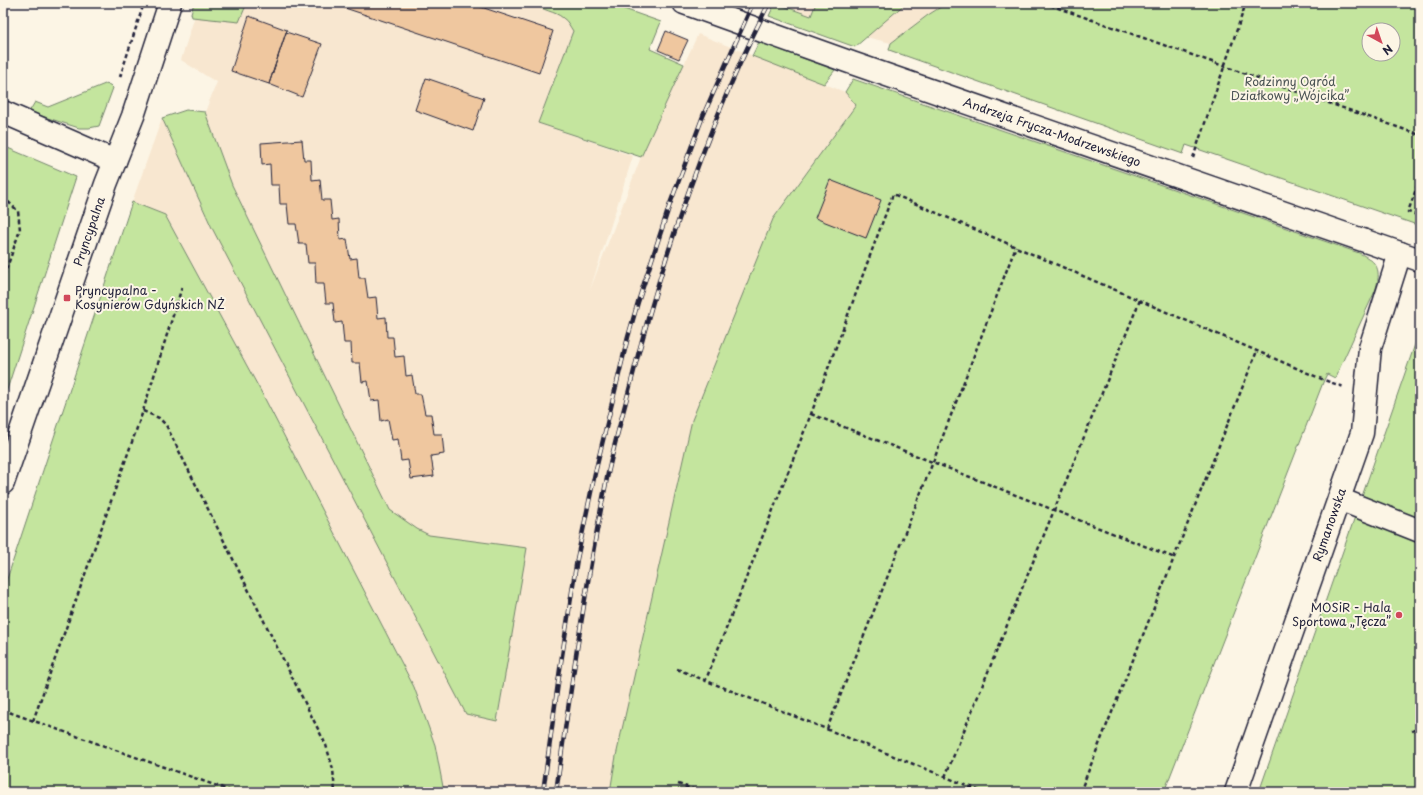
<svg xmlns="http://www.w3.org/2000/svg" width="1423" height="795" viewBox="0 0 1423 795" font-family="'Playpen Sans',sans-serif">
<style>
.built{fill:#f8e7d0}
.green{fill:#c4e59e;stroke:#73846c;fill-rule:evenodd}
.building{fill:#efc79f;stroke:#22223b}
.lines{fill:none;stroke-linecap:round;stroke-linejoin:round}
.minor-casing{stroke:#22223b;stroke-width:25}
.path{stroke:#22223b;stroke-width:2.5;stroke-dasharray:4 3;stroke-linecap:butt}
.minor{stroke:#fcf5e5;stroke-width:22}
.rail-casing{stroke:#22223b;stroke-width:4.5}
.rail{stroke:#fcf5e5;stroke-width:3;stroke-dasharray:9;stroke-linecap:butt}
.poi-dot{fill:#d1495b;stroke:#fcf5e5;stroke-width:1.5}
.labels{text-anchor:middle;stroke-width:4;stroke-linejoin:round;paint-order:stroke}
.park-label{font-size:12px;fill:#4a5354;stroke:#fcf5e5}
.street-label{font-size:12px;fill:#22223b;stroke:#fcf5e5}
.poi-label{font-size:12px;fill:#22223b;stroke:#fcf5e5;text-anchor:start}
</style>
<rect width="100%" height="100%" fill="#fcf5e5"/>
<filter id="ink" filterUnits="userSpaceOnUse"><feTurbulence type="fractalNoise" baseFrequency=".025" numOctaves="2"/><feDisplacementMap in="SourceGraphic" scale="8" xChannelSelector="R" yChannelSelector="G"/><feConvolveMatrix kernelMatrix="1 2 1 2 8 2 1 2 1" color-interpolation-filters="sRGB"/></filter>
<g filter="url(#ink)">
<!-- built -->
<path class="built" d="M199 3H584L538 123 633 156 590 290 641 157 698 34 845 92 856 105 773 219 616 756 610 792H444L435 745 414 687 265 399 165 215 132 202 162 118 212 228 497 721 502 694 390 510 232 185 205 112 217 82 211 79 181 60Z
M775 3H816L811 16Z
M906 3H947L928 15 891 43 866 37Z"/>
<!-- green -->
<path class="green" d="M194 3H247L239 22 192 17 191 13Z
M534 3H607L661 22 650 49 684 64 641 157 538 123 573 31C570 27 568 21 563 18 555 11 542 11 534 3Z
M775 3 811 16 816 3H906L855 47 769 16Z
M947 3H1420V226L1186 145 1183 154 889 50 891 43 928 15ZM1369 30H1393V54H1369Z
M759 42 835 70 824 84 752 56Z
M853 79 1359 253C1378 262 1382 270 1375 291L1335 378 1327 374 1324 380 1164 792H610L616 756 692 420 773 219 856 105 845 92Z
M105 84 110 85 113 88 99 126 89 128H79L29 112 35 102 48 107Z
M186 110 205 112 232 185 390 510 417 529 429 535 527 548 497 721 466 714 212 228 162 118Z
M3 146 76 177 3 402Z
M132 202 165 215 265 399 414 687 435 745 444 792H3V591Z
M1420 330V792H1259Z"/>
<!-- building -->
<path class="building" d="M330 3H469L553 31 539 73Z
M249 16 287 30 269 84 231 71Z
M666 31 688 40 679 59 658 50Z
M286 32 322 44 302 97 269 84Z
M426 78 484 98 473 131 415 110Z
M302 140 304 160H311L312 180 320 179 322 200H330L332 220 339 219 340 240 347 239 350 259 357 258 359 278H365L368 298 376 297 378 318 386 317 387 337H393L395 357 404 356 406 376 412 375 415 394H421L425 414H431L434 434H442L444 454 431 456 434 476 411 479 408 460 401 461 398 439 392 440 388 419 381 421 379 400 371 401 368 381 362 382 360 363H352L351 343H344L342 322 335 323 333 303H326L324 284H316L315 263H308L306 244H299L296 224H289L287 204H280L279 185H271L270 164 262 165 261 143Z
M830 180 881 200 866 238 815 218Z"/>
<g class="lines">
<!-- minor casing -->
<g class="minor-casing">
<g id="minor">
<path id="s1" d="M684 3 852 63 1420 260"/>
<path d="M3 112 115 161"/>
<path id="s2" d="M3 483 106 184 133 116 170 3"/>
<path d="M1339 499 1420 531"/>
<path id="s3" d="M1236 792 1362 433 1370 348 1400 253"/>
</g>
</g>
<!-- path -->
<path class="path" d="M1044 3 1420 135
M120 77 144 3
M1193 158 1246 3
M1420 178 1408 212 1420 216
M3 197 18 211 20 230 3 279
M143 411 159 418 166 425 326 745 333 769 335 792
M811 414 1175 558
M677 669 983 792
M705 682 811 414 893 194 1324 380 1344 387
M3 710 234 792
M33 721 143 411 182 287
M827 729 933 462 1016 246
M1412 731 1420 728
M945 777 1140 300
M678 784 702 792
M1080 792 1257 351"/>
<!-- minor -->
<use href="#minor" class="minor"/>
<!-- rail casing -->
<g class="rail-casing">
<path id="rail" d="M543 792 560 669 577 559 595 473 628 337 638 302 670 204 703 116 753 3
M556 792C571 687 586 582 607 478 613 449 621 420 629 390 662 258 707 125 769 3"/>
</g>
<!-- rail -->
<use href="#rail" class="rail"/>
</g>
</g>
<!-- markers -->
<g class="poi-dot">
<rect x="63" y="294" width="8" height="8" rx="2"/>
<circle cx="1399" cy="615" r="4"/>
</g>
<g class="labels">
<!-- park labels -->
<g class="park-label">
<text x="1290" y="86">Rodzinny Ogród<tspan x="1290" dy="14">Działkowy „Wójcika”</tspan></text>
</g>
<!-- street labels -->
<g class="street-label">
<text dy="4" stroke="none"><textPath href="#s1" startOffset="390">Andrzeja Frycza-Modrzewskiego</textPath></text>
<text dy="4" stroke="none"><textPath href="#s2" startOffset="266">Pryncypalna</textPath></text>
<text dy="4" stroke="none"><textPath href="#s3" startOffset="283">Rymanowska</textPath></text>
</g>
<!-- poi labels -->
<g class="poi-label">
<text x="75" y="295">Pryncypalna -<tspan x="75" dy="14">Kosynierów Gdyńskich NŻ</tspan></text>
<text x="1391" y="612" text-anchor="end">MOSiR - Hala<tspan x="1391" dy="14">Sportowa „Tęcza”</tspan></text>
</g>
</g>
<!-- margin -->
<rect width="1423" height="795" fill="none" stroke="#fcf5e5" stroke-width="16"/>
<rect x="8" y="8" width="1407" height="779" fill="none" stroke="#22223b" stroke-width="1.5" filter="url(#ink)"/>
<!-- north arrow -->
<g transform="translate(1381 42) rotate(140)"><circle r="19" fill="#fcf5e5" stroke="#a5a1a1"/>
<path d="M0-3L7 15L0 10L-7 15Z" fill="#d1495b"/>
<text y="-6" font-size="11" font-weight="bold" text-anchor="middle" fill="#22223b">N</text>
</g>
</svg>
